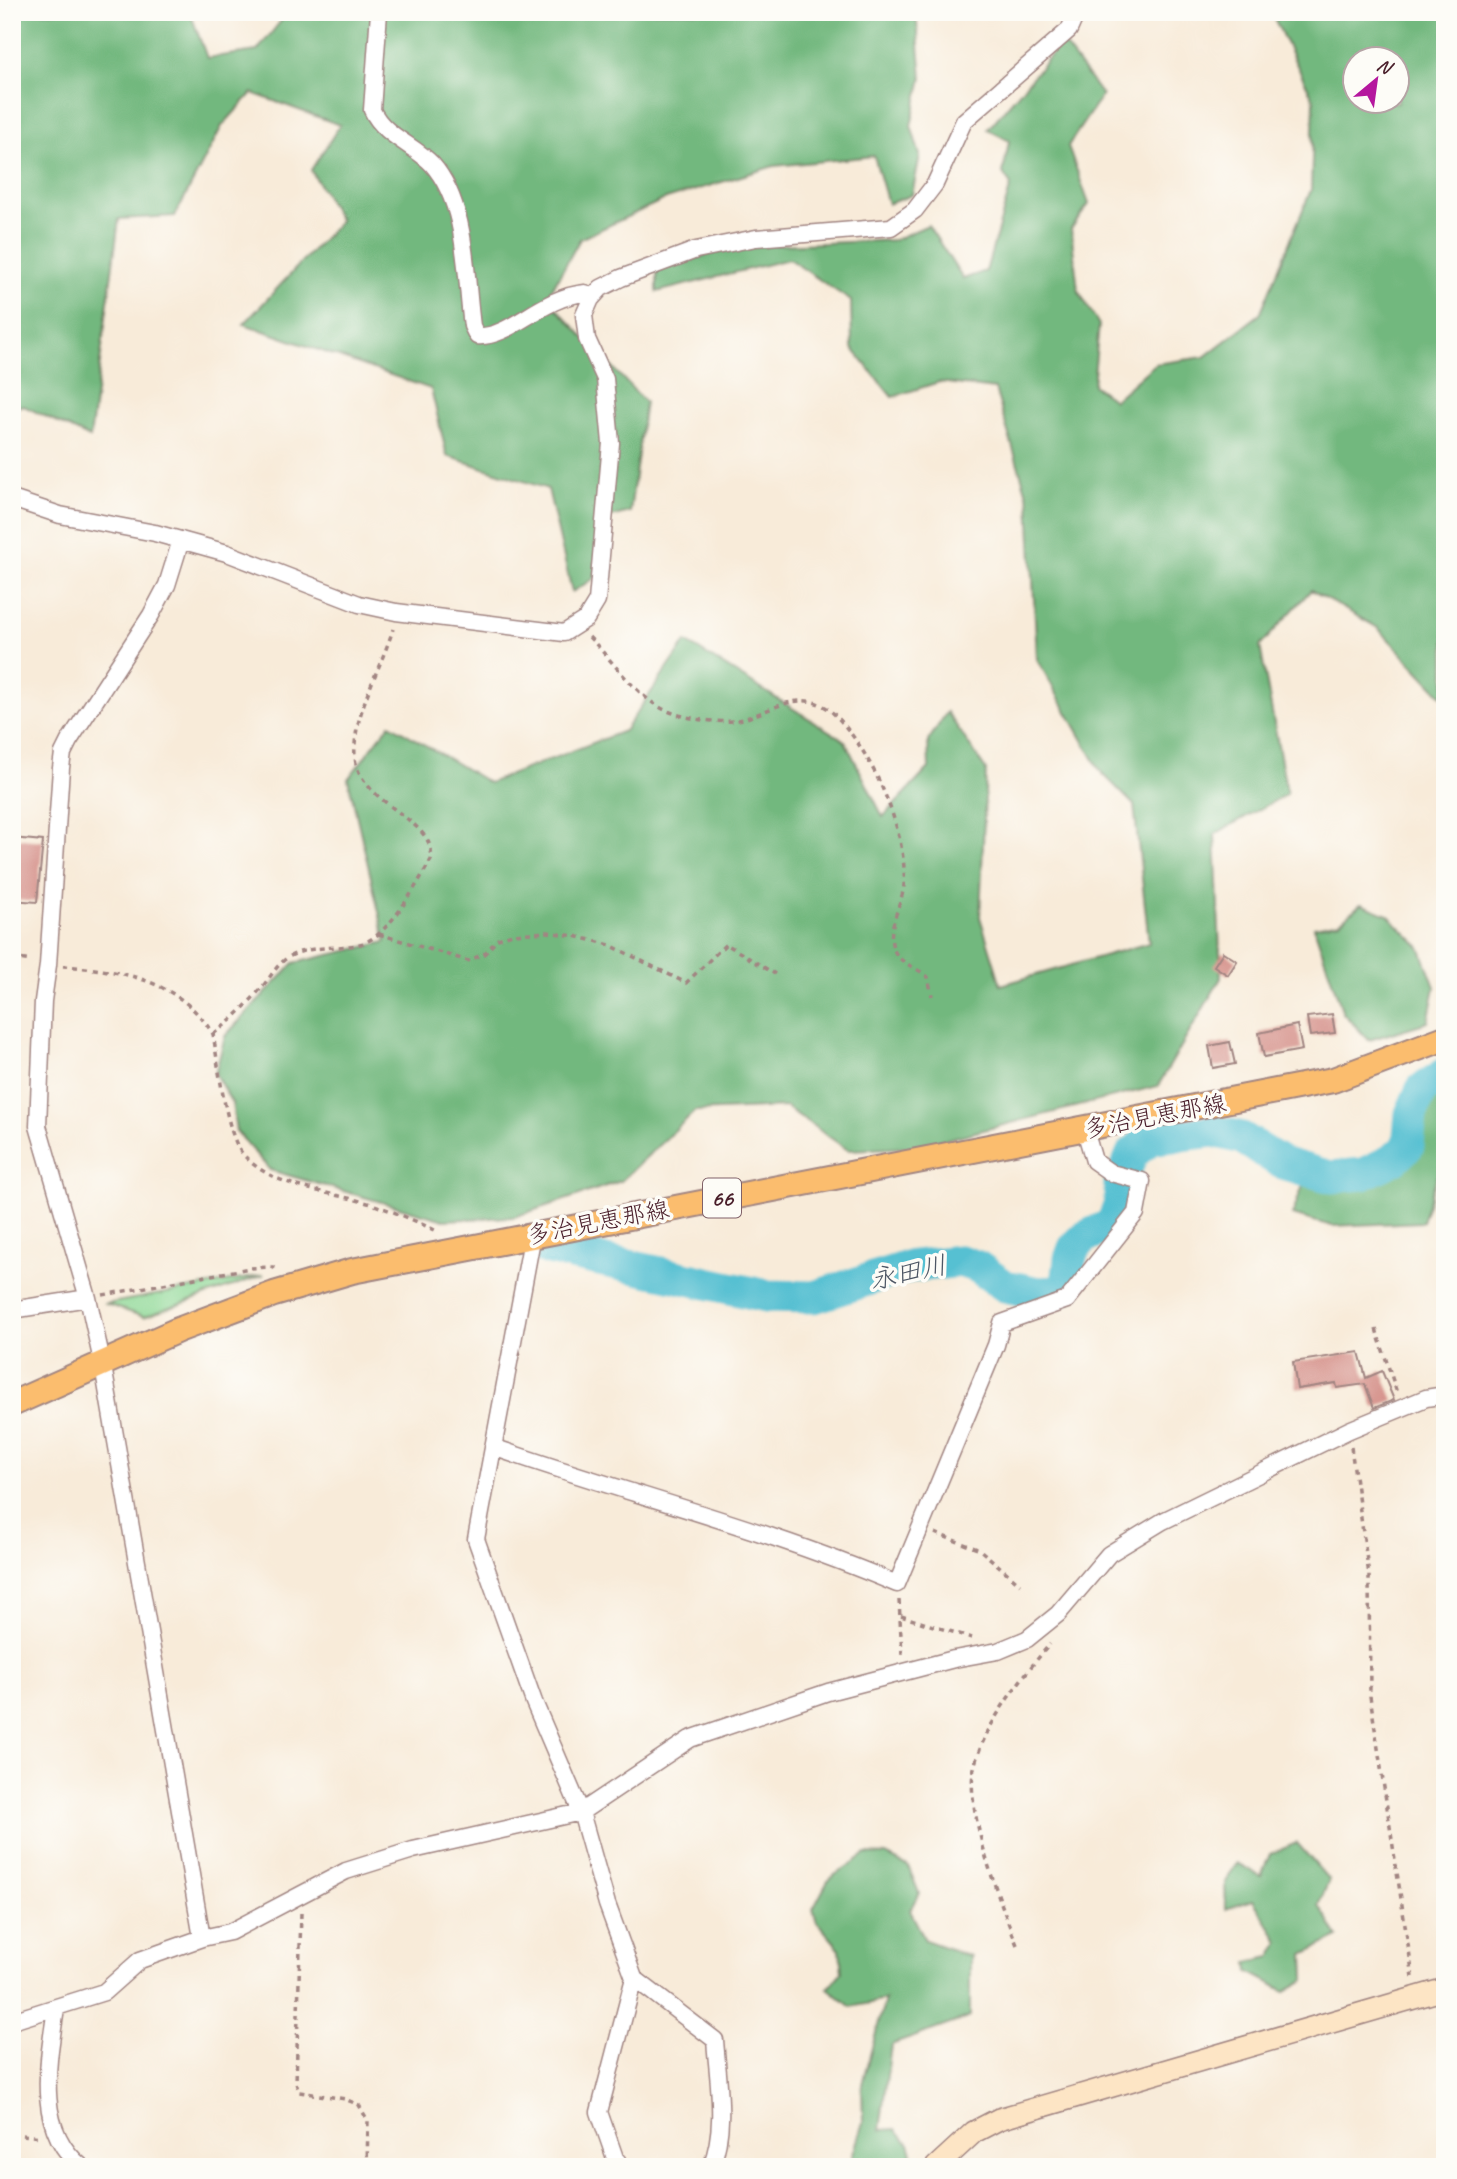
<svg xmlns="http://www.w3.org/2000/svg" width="1457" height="2179" viewBox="0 0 1457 2179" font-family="Caveat,'Klee One',sans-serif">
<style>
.green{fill:#8dd895;stroke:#6c7c60;stroke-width:2}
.forest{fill:#72b87e;stroke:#5e6c54;stroke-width:2;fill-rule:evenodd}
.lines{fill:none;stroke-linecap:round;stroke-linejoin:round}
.river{stroke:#56c0d2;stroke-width:33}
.building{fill:#d5918a}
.street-casing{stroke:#a18582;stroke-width:19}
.secondary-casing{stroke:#a18582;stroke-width:24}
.primary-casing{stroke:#a18582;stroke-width:28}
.path{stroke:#a18582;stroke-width:3.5;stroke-dasharray:5 5;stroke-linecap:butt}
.street{stroke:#fff;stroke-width:16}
.secondary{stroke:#fde5c5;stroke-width:21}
.primary{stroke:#fbbd6e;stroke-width:24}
.labels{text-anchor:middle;stroke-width:7;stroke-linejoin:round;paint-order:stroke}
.shield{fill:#fdfcf7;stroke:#806168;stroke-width:2}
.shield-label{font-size:23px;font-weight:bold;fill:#4a1f2b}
.street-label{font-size:24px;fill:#4a1f2b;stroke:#fdfcf7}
.water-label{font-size:26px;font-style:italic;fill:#4e5765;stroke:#fdfcf7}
</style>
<rect width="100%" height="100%" fill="#fdfcf7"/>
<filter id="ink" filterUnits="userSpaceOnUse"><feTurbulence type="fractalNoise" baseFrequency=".0143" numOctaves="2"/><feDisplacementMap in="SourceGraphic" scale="14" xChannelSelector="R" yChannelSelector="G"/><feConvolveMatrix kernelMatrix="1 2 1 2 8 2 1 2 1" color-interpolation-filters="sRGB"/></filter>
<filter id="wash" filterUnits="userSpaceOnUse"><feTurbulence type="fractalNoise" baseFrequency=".00686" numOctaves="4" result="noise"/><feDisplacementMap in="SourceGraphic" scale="28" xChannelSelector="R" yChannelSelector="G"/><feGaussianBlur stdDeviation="1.57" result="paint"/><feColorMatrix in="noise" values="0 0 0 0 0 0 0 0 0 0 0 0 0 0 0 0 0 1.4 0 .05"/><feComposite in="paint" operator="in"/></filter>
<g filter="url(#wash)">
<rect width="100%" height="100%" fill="#f8ebd9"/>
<!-- green -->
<path class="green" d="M264 1275 144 1317 106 1304Z"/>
<!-- forest -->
<path class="forest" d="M12 12H190L207 58 257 51 288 12H916L922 78 911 126 920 155 912 195 888 204 874 156 774 166 663 200 580 239 547 298 645 402 630 512 600 520 595 578 572 592 548 489 447 456 431 389 244 324 340 221 311 170 340 125 252 93 222 126 175 216 119 219 90 438 22 405 12 410Z
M1271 12H1445V699L1378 628 1311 590 1260 646 1287 794 1215 834 1221 978 1158 1086 916 1147 848 1150 786 1107 695 1111 621 1181 514 1217 444 1220 270 1170 236 1131 232 1103 215 1074 225 1036 294 963 386 942 348 779 390 724 489 783 624 731 686 642 845 741 883 817 929 768 928 741 947 712 986 770 980 917 1001 985 1149 943 1134 805 1101 772 1037 659 1029 501 995 389 939 382 892 397 852 348 851 301 789 259 657 292V270L732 247 894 240 928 225 963 279 986 271 1011 185 1003 173 1009 141 988 129 1062 42 1102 95 1068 146 1089 204 1071 229 1078 290 1099 325 1093 385 1114 400 1155 364 1204 357 1260 314 1311 190 1314 100ZM1356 60H1398V102H1356Z
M1361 904 1388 915 1420 947 1435 987 1428 1022 1369 1040 1343 1013 1314 927 1340 922Z
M1432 1095 1445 1096V1152L1422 1222 1332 1226 1292 1215 1305 1180 1332 1184H1365L1393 1171 1418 1148Z
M1297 1843 1329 1880 1319 1905 1338 1937 1304 1954 1305 1980 1285 1991 1249 1972 1248 1962 1271 1957 1279 1942 1253 1900 1226 1909 1225 1882 1237 1863 1261 1876 1270 1854Z
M866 1854 886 1855 908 1866 919 1893 910 1910 925 1940 970 1956V2017L891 2045 880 2130 896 2129 909 2144 914 2160 904 2167H849L863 2122 862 2084 885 2000 851 2007 828 1988 842 1972 840 1949 817 1922 813 1909 829 1879Z"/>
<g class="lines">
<!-- river -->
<path class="river" d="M540 1247 767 1296 814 1297 907 1267 960 1261 978 1267 1005 1286 1039 1293 1056 1292 1067 1285 1070 1259 1074 1248 1085 1237 1112 1224 1120 1204V1184L1132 1154 1150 1139 1214 1131 1242 1138 1282 1163 1331 1177 1363 1174 1394 1159 1408 1146 1411 1114 1422 1089 1445 1074"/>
</g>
<g id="blocks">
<!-- building -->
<path class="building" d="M12 838 43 841 37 902 12 900Z
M1223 952 1237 961 1228 975 1214 966Z
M1332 1014 1335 1033 1310 1036 1307 1017Z
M1297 1025 1302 1050 1264 1057 1259 1033Z
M1230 1042 1235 1064 1213 1068 1209 1046Z
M1359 1352 1366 1378 1382 1371 1394 1400 1374 1408 1365 1384 1337 1388 1336 1383 1297 1389 1293 1362Z"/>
</g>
</g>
<g filter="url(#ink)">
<use href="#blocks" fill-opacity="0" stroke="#a18582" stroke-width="2"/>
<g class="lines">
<!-- street casing -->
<g class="street-casing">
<path id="street" d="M379 12 372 110C384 136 413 144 432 164 468 205 465 275 472 326L477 336C509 339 541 297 585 293L591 299
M12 499 60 515 155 533 227 553 359 604 396 612 564 633 586 619 597 601 611 443 605 379 587 339 584 315 591 299 601 288 621 278 696 250 756 238 891 227 915 210 935 184 964 121 1069 30 1077 12
M181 540 167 585 151 615 69 741 63 753 61 768 48 965 43 1001 38 1126 88 1298 103 1366 202 1938
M533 1234 476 1539 534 1702 581 1812 607 1904 634 1978 715 2040C718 2082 727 2127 711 2167
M12 1310 88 1298
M493 1447C627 1494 766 1528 897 1584L996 1345 1002 1323 1067 1300 1136 1213 1142 1181 1111 1173 1094 1161 1085 1130
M56 2009C48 2062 34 2129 82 2167
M12 2021 104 1992 140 1960 202 1938 230 1932 346 1871 413 1850 581 1812 690 1739 828 1692 954 1659 998 1651 1027 1639 1058 1614 1109 1554 1163 1521 1349 1430 1426 1398 1445 1395
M622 2167 615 2158 599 2112 634 1978"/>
</g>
<!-- secondary casing -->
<g class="secondary-casing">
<path id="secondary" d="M936 2167 974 2132 999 2119 1445 1989"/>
</g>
<!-- primary casing -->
<g class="primary-casing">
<path id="primary" d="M12 1404 178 1330 274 1294 352 1271 1333 1080 1445 1038"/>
</g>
<!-- path -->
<path class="path" d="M589 637C610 658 638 698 665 710 686 719 721 725 743 719 772 711 804 686 833 713 871 749 908 832 904 885 902 906 884 932 895 952 901 964 918 968 928 977L932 996
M379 934 468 961 484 954 498 939 512 934 548 932 575 936 610 945 686 983 726 944 775 974
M12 958 31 961
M63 966C122 970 179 980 213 1034 218 1062 226 1134 242 1153 273 1191 337 1191 380 1207 400 1214 420 1223 439 1232
M213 1034C232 1021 248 1004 263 986 271 976 276 966 287 958 309 944 337 950 360 944 388 938 417 884 431 860 438 819 359 805 355 757 352 714 381 669 393 629
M103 1295 250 1268 273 1267 276 1271
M1376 1329 1397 1393
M1351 1447 1369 1575 1370 1696 1413 1977
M935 1533 980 1550 1020 1584
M899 1600 902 1655
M901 1616 972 1638
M301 1913 296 2083 299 2092 345 2099 359 2105 368 2121 367 2167
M1017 1945C1001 1905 967 1815 973 1773 981 1728 1022 1677 1050 1644
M12 2134 41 2137"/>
<!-- street -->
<use href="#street" class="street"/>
<!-- secondary -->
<use href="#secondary" class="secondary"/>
<!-- primary -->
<use href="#primary" class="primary"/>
</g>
</g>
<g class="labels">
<!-- shield labels -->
<rect class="shield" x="703" y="1178.5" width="38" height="39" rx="5"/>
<g class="shield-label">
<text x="722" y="1206">66</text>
</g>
<!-- street labels -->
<g class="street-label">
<text transform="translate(1155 1116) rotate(-11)" y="8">多治見恵那線</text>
<text transform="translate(598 1222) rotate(-11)" y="8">多治見恵那線</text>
</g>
<!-- water labels -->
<g class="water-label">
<text transform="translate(908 1272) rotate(-12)" y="9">永田川</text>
</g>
</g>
<!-- margin -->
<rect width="1457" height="2179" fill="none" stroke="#fdfcf7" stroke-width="42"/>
<!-- north arrow -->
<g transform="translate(1376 80) rotate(29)"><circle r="33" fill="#fdfcf7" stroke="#b5a4a5" stroke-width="2"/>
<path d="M0-5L12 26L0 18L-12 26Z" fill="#b5179e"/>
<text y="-10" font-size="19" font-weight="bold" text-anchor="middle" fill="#4a1f2b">N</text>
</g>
</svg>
